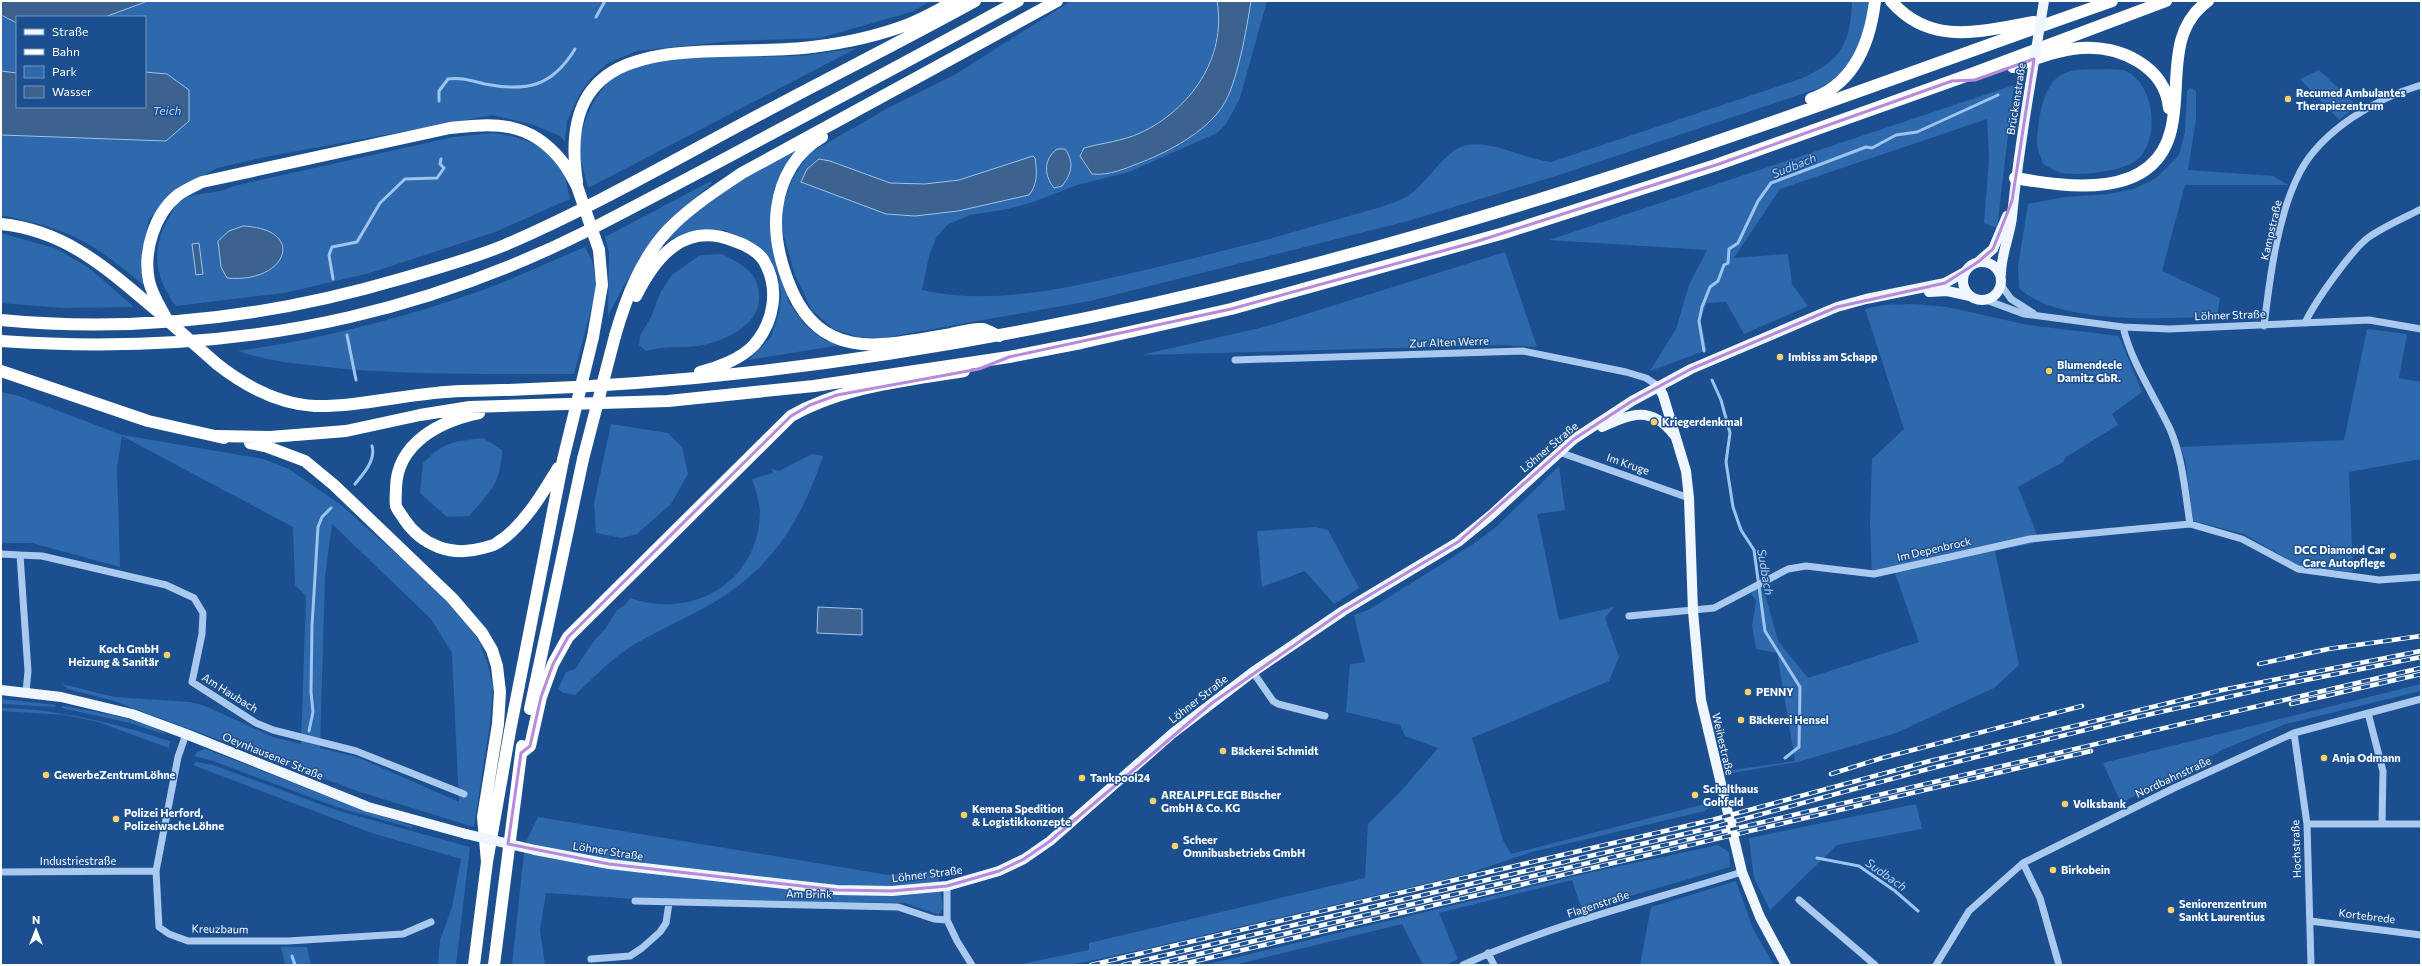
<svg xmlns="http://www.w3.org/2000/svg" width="2422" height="966" viewBox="0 0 2422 966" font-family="Commissioner,sans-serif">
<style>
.green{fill:#2e69ad;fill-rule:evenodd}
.water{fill:#3c6290;stroke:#9cc4f0}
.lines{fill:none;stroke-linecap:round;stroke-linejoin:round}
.stream{stroke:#9cc4f0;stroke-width:3}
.minor{stroke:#a9c9ee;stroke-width:7}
.major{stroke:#f0f6ff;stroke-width:10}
.highway{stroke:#fff;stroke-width:12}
.rail-casing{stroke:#fff;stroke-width:4.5}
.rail{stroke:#1b4f8f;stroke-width:3;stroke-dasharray:9;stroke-linecap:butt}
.major-bridge{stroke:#f0f6ff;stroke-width:10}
.highway-bridge{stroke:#fff;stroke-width:12}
.marked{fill:none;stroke:#b68bdc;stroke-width:3;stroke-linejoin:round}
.poi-dot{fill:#ffd166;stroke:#1b4f8f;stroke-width:1.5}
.labels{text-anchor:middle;stroke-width:3;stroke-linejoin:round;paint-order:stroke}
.poi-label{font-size:11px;font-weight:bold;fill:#fff;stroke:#1b4f8f;text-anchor:start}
.street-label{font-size:11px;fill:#fff;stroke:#1b4f8f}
.water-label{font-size:12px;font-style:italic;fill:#b5d3f5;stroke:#1b4f8f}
</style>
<rect width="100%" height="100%" fill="#1b4f8f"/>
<!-- green -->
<path class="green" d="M148 1H931L911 12 820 38 732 41 637 51 608 63 591 78 580 94 567 121 565 142 560 136 534 125 493 115 265 157 217 168 182 187 149 219 142 252 143 285C105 253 81 234 31 222 21 220 11 216 1 216V135L166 141 167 74 145 72V17H105Z
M1071 1H1217C1226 57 1190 112 1139 133 1120 141 1099 146 1080 152V156L1088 169 1102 175C1139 166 1200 140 1222 107 1227 100 1228 89 1231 81 1239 54 1247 28 1251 1H1267L1240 98 1226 124 1217 133 1129 172 1077 185 1033 202 1008 209 970 215 947 225 936 238 929 256 922 290C992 306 1068 288 1136 272 1181 262 1225 250 1269 239 1297 231 1325 223 1353 215 1370 210 1388 206 1404 198 1426 187 1441 153 1464 146 1490 138 1525 160 1551 162L1803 78C1842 59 1850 44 1852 1H1868C1868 29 1861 50 1843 72 1838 78 1827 83 1820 88L1559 175 1408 221 1090 301 883 338 858 337 833 329 811 309 795 275 781 226 784 202 793 177 810 153 888 108 956 74ZM1033 156 1035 158 1037 171 1035 188 1008 200 958 211 915 216 886 214 802 182 807 169 819 159 830 161 890 183 925 184 959 180Z
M1 15 17 23V73L1 71Z
M857 48 588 188C585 177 582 166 580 156 577 129 597 84 622 72 673 48 753 60 809 55 825 53 841 50 857 48Z
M2110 69C2116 70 2124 69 2128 72 2154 87 2159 134 2141 156 2128 172 2081 176 2063 173 2056 172 2049 167 2043 164 2041 157 2037 149 2037 143 2038 122 2042 86 2061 75 2074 67 2096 70 2110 69Z
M2319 70 2357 106 2339 120 2300 79Z
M2014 85 1997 228 1984 223 1989 159 1987 119 1780 189 1734 258 1788 254 1792 284 1808 306 1744 334 1726 302 1707 303 1700 319 1707 350 1650 371 1676 329 1689 285 1707 250 1549 240Z
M2190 88 2196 91V119L2188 170 2273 176 2288 185H2185L2162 271 2220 298 2217 316C2166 319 2057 325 2019 288L2018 266 2028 204 2065 197 2109 194 2134 189 2156 178 2179 155 2185 132 2187 91Z
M492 133C518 136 544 143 560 166 566 174 567 189 570 199L495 232 370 273 284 293 176 306C155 279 150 248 169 218 172 213 175 205 179 202 190 194 201 194 214 192 221 192 228 188 234 186L453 137Z
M805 142 791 156 778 180 781 276 789 303 805 325 826 341 840 345 748 360 771 337 779 313 781 296 778 275 770 259 749 242 725 230H699L668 240C703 196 757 169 805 142Z
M711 181 712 183C699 195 684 206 671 219 644 248 626 281 608 316L609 252 605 237Z
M1 233 57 249 89 268 134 307 63 308 1 303Z
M585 247 593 263 596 290 574 374C498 374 422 375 346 369 309 365 273 363 238 351 322 339 404 318 483 290 518 277 551 261 585 247Z
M1505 252 1537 347 1504 345 1141 355 1264 327Z
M722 254C744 266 760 272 759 300 757 326 726 340 703 345 684 349 665 345 646 351L639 345 640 336 652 315 660 293 672 275 700 255Z
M1915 304 1947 307 2028 325 2119 336 2142 392 2112 414 2118 425 2066 457 2063 462 2018 487 2040 542 1995 551 2019 665 1994 688 1896 733 1798 762 1726 774V771L1795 761 1777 653 1756 649 1752 626 1756 601 1751 593 1763 586 1778 641 1808 678 1919 642 1895 573 1872 577 1870 521 1872 459 1904 429 1865 309 1883 305Z
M2367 329 2407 334 2399 378 2421 382V459L2349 472 2353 572 2299 566 2244 534 2193 521 2186 463 2181 447 2344 440Z
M1 392 19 396 122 435 263 459 289 469 341 505 401 558 444 599 467 625 479 641 488 665 493 687 490 723 474 827 360 792 114 701 68 689 62 684 114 697 191 702 205 706 273 737 301 744 306 596 295 585 293 527 122 436 117 468 120 567 32 543H1ZM332 524 431 619 452 653 459 802 357 757 320 748 325 577Z
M611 424 668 433 682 447 688 474 671 504 637 534 622 538 596 533 594 503Z
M483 438 502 450C501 484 489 493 469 516L447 517 420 493 423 463C446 441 452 442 483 438Z
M812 454 823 456C806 507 782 553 738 586 707 610 669 624 635 644 612 658 594 677 575 695L563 693 558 689 566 672 575 669 593 642 606 628 617 610 625 605 630 598C693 620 759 582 760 512 760 502 755 489 752 479L773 473 772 469 779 471Z
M1559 466 1565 510 1537 514 1559 620 1614 607 1605 618 1619 657 1609 681 1472 738 1503 840 1511 854 1716 801 1705 811 1532 852 1463 875 1127 953 1070 965H1016L1089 950V943L1365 878 1368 824 1401 791 1438 748 1405 736 1400 725 1346 712 1350 664 1365 662 1354 615 1370 609 1472 545 1496 527Z
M1315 527 1328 530 1359 588 1334 604 1305 571 1262 587 1257 531Z
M2421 684V691L2286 724 2224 749 2121 803 2103 763Z
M1 699 56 705 55 707 1 704Z
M62 706C87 710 149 720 167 735L130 723 62 708Z
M1 708C60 709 114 723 170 741L169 748 98 722 65 715 1 711Z
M206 749 339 801 412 826V828L339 808 213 761 194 756 198 751Z
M196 762 213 765 339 811 470 847 456 965H438L440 940 452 907 461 859 372 833 193 765Z
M1916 804 1922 829 1837 845 1770 910 1754 878 1749 838Z
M538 817 888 875 909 874 923 871 938 875 943 908 939 915 905 903 637 899 546 893 540 930 545 965H512L525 844Z
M1718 845 1729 852 1730 867 1582 910 1572 880 1439 913 1458 959 1446 965H1423L1402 924 1234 965H1204L1579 875Z
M1736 881 1753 929 1774 965H1640L1651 907Z
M307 947 311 965H285L281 947Z"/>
<!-- water -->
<path class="water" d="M1 1H148L105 17H17V23L1 15Z
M1217 1H1251C1247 27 1237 86 1222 107 1205 132 1170 151 1142 162 1126 168 1110 176 1092 174L1080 156 1084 148C1102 143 1123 141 1140 133 1190 110 1227 58 1217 1Z
M1 71 17 73V107H145V72L167 74 189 90V121L166 141 1 135Z
M1057 149H1065C1075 162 1071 175 1062 186L1054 188C1044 175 1043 160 1057 149Z
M1033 156 1035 158C1037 172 1038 184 1029 195L958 211 915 216 886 214 801 182 807 169 819 159 830 161 890 183 925 184 959 180Z
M243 226C308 229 287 284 227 278L221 267 218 241 229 231Z
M199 243 203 274 196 275 192 244Z
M818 607 862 609V635L817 633Z"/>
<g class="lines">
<!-- stream -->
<path class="stream" d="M596 17 605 1
M439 101V91L448 79C461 77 472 81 485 84 526 92 552 87 575 49
M333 279 329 255 332 247 357 242 380 203 405 179 437 178 444 168 440 164 441 159
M347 335 356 380
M1704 351 1699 321 1702 307 1710 287 1718 281 1724 265 1728 263 1729 249 1738 243 1758 201 1771 183 1866 147 1872 148 1896 135 1917 132 1998 95
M1712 380 1721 400 1730 433 1726 462 1733 507 1741 530 1754 550 1765 631 1800 687 1799 747 1785 758
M355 484C364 473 376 460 372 446
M309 731 313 712 311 692 312 626 318 527 322 517 331 508
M1817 858 1859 866 1895 891 1918 911
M292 956 295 965"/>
<!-- minor -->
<path class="minor" d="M2001 285 2011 299 2033 313
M1986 300 2024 314 2123 327 2169 329 2369 320 2421 329
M2305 323C2314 303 2352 249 2369 237 2385 226 2404 218 2421 209
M2264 326C2270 277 2277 216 2300 172 2322 130 2377 98 2421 85
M2123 327C2132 364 2154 395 2170 429 2183 459 2185 492 2190 524
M1235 360 1523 351 1626 372 1646 378 1658 386
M1559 452 1689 498
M1 554 20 555
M1629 616 1714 608 1788 569 1806 566 1874 574 2030 539 2190 524 2242 539 2298 569 2379 580 2421 577
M1253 672 1273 701 1278 704 1325 716
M26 692 28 671 20 555 42 556 166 585 194 598 203 613 202 634 192 682 256 723 273 730 356 751 464 794
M2368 713 2383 771 2382 824
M2294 733 2307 824 2311 965
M186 734 178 757 156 871 159 927 169 934 188 941H288L403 934 431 922
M2307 824H2421
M2023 863 2040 898 2059 965
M1 872 156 871
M947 886V920L957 941 972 965
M1799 900 1875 965
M635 901 898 907 934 919 947 920
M2310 921 2421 935
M1488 953 1494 965
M591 959 630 956 642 948 660 932 666 923 669 903
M1463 965C1552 924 1649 901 1742 872
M1936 965 1969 911 2023 863 2174 788 2294 733 2421 699"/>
<!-- major -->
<path class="major" d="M1963 281a19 19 0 1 1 38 0a19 19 0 1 1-38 0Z
M1978 262 1993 249 2007 216
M2001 274C2001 254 2010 236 2012 217 2016 173 2023 129 2030 86
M1929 292 1947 291 1970 296
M1658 386 1663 395 1686 471 1689 498 1693 611 1701 700 1742 872 1760 917 1786 965
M1602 427C1631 414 1651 405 1674 435
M1 690 61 697 132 714 186 734 368 807 466 834
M535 850 609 864 837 890 892 891 947 886 999 871 1024 859 1050 841 1173 733 1253 672 1343 611 1458 542 1490 516 1574 439 1632 401 1691 369 1837 307 1866 299 1945 283 1965 272"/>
<!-- highway -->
<path class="highway" d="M1891 1C1931 47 1981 31 2034 22
M2013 67C2035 59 2057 50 2081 48 2119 45 2165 66 2169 108
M1811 99C1854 84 1870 43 1875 1
M822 137C796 152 781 178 777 208 773 237 781 266 793 293 825 362 885 345 946 335 957 333 972 328 982 329 988 330 994 334 999 336
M2015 178C2067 187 2154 201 2171 130 2182 86 2165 32 2208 1
M577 182C552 19 711 60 812 47 845 43 878 36 909 24 925 18 940 9 955 1
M1 224C70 231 111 273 162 315
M636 296C656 256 685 221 734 241 744 244 759 252 764 261 780 288 774 322 754 345 741 359 717 368 700 372
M1 320C136 333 271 317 400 279 435 269 471 259 505 245 598 205 686 153 776 106 842 71 910 37 975 1
M167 320C161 308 152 295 149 281 143 252 154 214 178 195 185 190 194 186 202 182L450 128C496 123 529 121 561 160 567 167 572 177 577 186
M615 336C626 298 641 258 669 229 690 207 717 190 742 173L1057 1
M593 337 602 285 599 250
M1 341C118 349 235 344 350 317 431 298 513 268 587 231 634 207 681 182 728 157 825 105 922 54 1018 1
M217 364C245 386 279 404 315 406 362 407 414 392 462 391 847 385 1225 300 1591 183 1766 127 1938 62 2112 1
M1 371 148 421 224 438
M479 413C440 421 397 443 396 488 396 493 395 501 396 506 397 510 402 515 404 519 422 546 452 557 483 548 487 547 493 546 497 543 522 528 543 493 558 468
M216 436 270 437 346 431 420 415 470 407 668 401 814 386 1009 357 1081 343 1231 309 1504 233 1716 165 1974 73 2166 1
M250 443 265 446 305 461 334 485 452 598 482 633 492 650 497 666 500 692 498 724 483 817 487 862
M530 709 583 459
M521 753 530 746 541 697 553 664 568 637 791 416C844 386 905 381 964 371
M474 965 487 862 510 731 563 460
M494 965 522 746"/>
<!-- rail casing -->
<g class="rail-casing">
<path id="rail" d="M2259 664 2328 649 2421 636
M2291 704 2421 674
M1831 774 1882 758 2082 706
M1091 965 1712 820 1926 762 2222 690 2421 651
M1123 965 1714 827 1928 769 2142 716 2296 682 2421 657
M1152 965 2421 668
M1179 965 2091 751"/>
</g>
<!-- rail -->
<use href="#rail" class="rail"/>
<!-- major-bridge -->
<path class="major-bridge" d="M2030 86 2044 1
M466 834 535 850"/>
<!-- highway-bridge -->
<path class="highway-bridge" d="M577 186 599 250
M167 320 217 364
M583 459 615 336
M563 460 593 337"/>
</g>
<!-- marked area -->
<path class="marked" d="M2034 59 2012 201 1993 249 1978 262 1945 283 1837 307 1691 369 1632 401 1574 439 1458 542 1343 611 1212 703 1050 841 1024 859 999 871 947 886 892 891 837 890 609 864 508 844 521 753 530 746 541 697 553 664 568 637 791 416 810 405 837 395 979 369 1009 357 1231 309 1475 242 1716 165 1952 81 1975 80Z"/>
<!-- markers -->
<g class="poi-dot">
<circle cx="2288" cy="99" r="4"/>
<circle cx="1780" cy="357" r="4"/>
<circle cx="2049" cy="371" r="4"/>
<circle cx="1654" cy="422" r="4"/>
<circle cx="2393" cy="556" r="4"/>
<circle cx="167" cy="655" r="4"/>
<circle cx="1748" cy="692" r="4"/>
<circle cx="1741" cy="720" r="4"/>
<circle cx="1223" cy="751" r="4"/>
<circle cx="2324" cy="758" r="4"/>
<circle cx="46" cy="775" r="4"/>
<circle cx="1082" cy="778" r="4"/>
<circle cx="1695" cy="795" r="4"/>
<circle cx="1153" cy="801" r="4"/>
<circle cx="2065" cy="804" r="4"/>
<circle cx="964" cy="815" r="4"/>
<circle cx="116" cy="819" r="4"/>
<circle cx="1175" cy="846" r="4"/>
<circle cx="2053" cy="870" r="4"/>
<circle cx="2171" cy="910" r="4"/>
</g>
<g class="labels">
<!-- poi labels -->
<g class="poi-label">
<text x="2296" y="97">Recumed Ambulantes<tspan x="2296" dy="13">Therapiezentrum</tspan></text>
<text x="1788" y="361">Imbiss am Schapp</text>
<text x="2057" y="369">Blumendeele<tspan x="2057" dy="13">Damitz GbR.</tspan></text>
<text x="1662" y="426">Kriegerdenkmal</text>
<text x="2385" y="554" text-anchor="end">DCC Diamond Car<tspan x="2385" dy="13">Care Autopflege</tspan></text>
<text x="159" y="653" text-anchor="end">Koch GmbH<tspan x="159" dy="13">Heizung &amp; Sanitär</tspan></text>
<text x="1756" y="696">PENNY</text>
<text x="1749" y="724">Bäckerei Hensel</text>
<text x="1231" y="755">Bäckerei Schmidt</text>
<text x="2332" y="762">Anja Odmann</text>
<text x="54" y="779">GewerbeZentrumLöhne</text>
<text x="1090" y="782">Tankpool24</text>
<text x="1703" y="793">Schalthaus<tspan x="1703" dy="13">Gohfeld</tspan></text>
<text x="1161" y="799">AREALPFLEGE Büscher<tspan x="1161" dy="13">GmbH &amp; Co. KG</tspan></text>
<text x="2073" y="808">Volksbank</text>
<text x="972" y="813">Kemena Spedition<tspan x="972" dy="13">&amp; Logistikkonzepte</tspan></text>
<text x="124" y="817">Polizei Herford,<tspan x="124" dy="13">Polizeiwache Löhne</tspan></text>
<text x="1183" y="844">Scheer<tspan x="1183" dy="13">Omnibusbetriebs GmbH</tspan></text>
<text x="2061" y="874">Birkobein</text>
<text x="2179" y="908">Seniorenzentrum<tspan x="2179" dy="13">Sankt Laurentius</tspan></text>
</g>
<!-- street labels -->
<g class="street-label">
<text transform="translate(2016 99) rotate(-81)" y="4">Brückenstraße</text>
<text transform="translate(2271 230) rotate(-77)" y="4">Kampstraße</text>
<text transform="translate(2230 315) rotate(-2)" y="4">Löhner Straße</text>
<text transform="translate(1449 342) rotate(-2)" y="4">Zur Alten Werre</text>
<text transform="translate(1549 447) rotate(-40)" y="4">Löhner Straße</text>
<text transform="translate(1628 464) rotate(19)" y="4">Im Kruge</text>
<text transform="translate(1934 549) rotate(-13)" y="4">Im Depenbrock</text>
<text transform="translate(230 693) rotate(32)" y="4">Am Haubach</text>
<text transform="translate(1198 699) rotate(-38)" y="4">Löhner Straße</text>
<text transform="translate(1723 744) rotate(77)" y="4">Weihestraße</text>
<text transform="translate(273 756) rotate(22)" y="4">Oeynhausener Straße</text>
<text transform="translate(2173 777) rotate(-25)" y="4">Nordbahnstraße</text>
<text transform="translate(2296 849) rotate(-92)" y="4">Hochstraße</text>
<text transform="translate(608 851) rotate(9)" y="4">Löhner Straße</text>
<text x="78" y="865">Industriestraße</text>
<text transform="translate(927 874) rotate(-7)" y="4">Löhner Straße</text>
<text transform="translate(809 894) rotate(1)" y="4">Am Brink</text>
<text transform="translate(1598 904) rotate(-18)" y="4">Flagenstraße</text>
<text transform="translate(2367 916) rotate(7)" y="4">Kortebrede</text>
<text transform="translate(220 929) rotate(1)" y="4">Kreuzbaum</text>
</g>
<!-- water labels -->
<g class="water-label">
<text x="167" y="115">Teich</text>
<text transform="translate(1794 166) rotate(-22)" y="4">Sudbach</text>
<text transform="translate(1765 572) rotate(80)" y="4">Sudbach</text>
<text transform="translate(1886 875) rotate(35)" y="4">Sudbach</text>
</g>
</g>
<!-- border -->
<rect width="2422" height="966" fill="none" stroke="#ffffff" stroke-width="4"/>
<!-- legend -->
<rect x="16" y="16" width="130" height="92" fill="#1b4f8f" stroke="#7695bc"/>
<rect x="24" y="29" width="20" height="6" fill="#f0f6ff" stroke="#7695bc"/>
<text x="52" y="36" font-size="12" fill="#ffffff">Straße</text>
<rect x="24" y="49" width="20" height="6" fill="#ffffff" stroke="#7695bc"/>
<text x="52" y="56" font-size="12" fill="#ffffff">Bahn</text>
<rect x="24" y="66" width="20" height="12" fill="#2e69ad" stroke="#7695bc"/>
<text x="52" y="76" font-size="12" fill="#ffffff">Park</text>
<rect x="24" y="86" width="20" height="12" fill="#3c6290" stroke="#7695bc"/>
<text x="52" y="96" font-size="12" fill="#ffffff">Wasser</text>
<!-- north arrow -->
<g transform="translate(36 930)" stroke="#1b4f8f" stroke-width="3" paint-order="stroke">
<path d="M0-3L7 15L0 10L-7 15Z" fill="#ffffff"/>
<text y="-6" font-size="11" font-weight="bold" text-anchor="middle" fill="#ffffff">N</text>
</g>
</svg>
